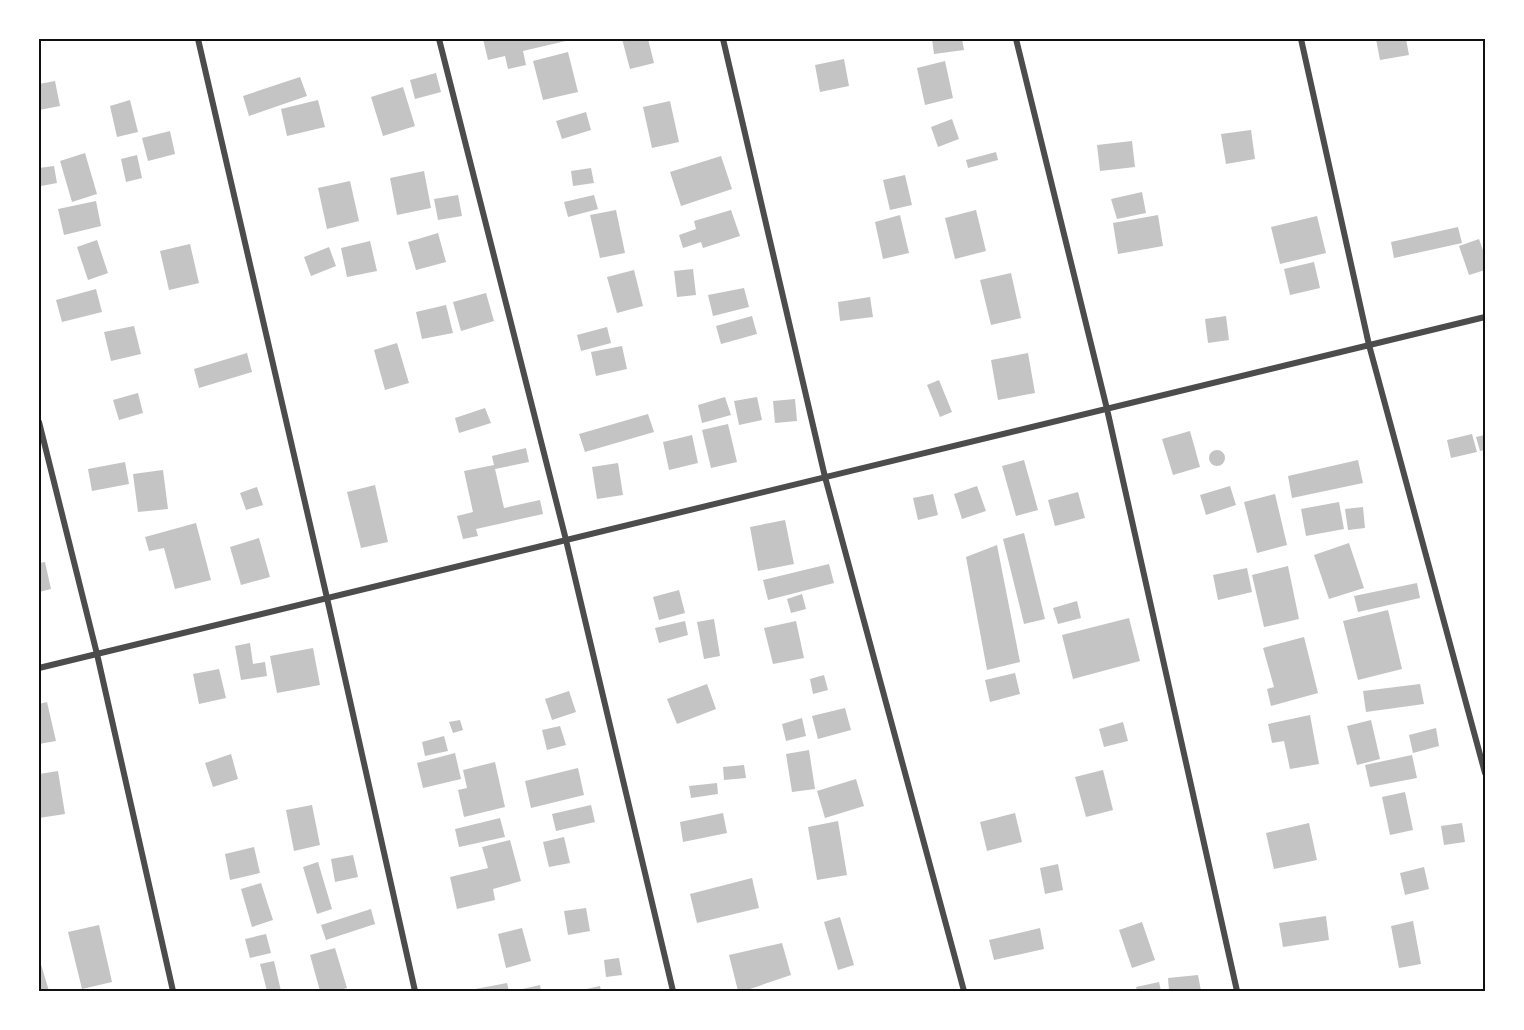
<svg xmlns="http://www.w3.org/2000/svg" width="1524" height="1030" viewBox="0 0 1524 1030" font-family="'IBM Plex Serif',serif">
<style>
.building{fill:#c4c4c4}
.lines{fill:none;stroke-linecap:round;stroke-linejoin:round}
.minor{stroke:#4c4c4c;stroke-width:6}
.neatline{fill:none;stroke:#111;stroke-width:2}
</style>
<rect width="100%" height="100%" fill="#fff"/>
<!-- building -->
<path class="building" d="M483 39H570V40L523 51 526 65 508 69 505 56 488 60Z
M622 39H648L654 63 630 69Z
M932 39H962L964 50 934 54Z
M1376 39H1406L1409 55 1380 60Z
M568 52 578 92 543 100 533 61Z
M844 59 849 86 820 92 815 65Z
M945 61 953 98 925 105 917 68Z
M436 73 441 92 415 99 410 80Z
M300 77 307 96 249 116 243 96Z
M55 81 60 106 39 110V84Z
M403 87 415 126 383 136 371 97Z
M130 100 138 132 117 137 110 106Z
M318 100 325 127 287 136 281 109Z
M670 101 679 142 652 148 643 107Z
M586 112 591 130 562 139 556 121Z
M952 119 959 139 938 147 931 127Z
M1251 130 1255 159 1226 164 1221 134Z
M170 131 175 154 148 161 142 138Z
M1132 141 1135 167 1100 171 1097 145Z
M996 152 998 160 968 168 966 160Z
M85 153 97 194 72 202 60 161Z
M137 155 142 178 126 182 121 159Z
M721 156 732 189 681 206 670 172Z
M54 166 57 183 41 186 39 168Z
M591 168 594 183 573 186 571 171Z
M424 171 431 208 397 215 390 178Z
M905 175 912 205 890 210 883 180Z
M350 181 359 221 327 229 318 188Z
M1142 192 1146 213 1117 219 1111 199Z
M458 195 462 216 438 220 434 199Z
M594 195 598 209 568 217 564 202Z
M96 201 101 226 64 235 58 209Z
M616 210 625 253 600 258 590 215Z
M731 210 740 236 703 248 701 242 683 248 679 235 696 229 694 221Z
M976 210 986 251 955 259 945 218Z
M900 215 909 253 883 259 875 222Z
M1158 215 1163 246 1118 254 1113 223Z
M1317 216 1326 253 1280 264 1271 227Z
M1458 227 1462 243 1394 258 1391 242Z
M438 233 446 262 416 270 408 242Z
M1479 239 1485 256V270L1469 275 1459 246Z
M97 240 108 273 88 280 77 247Z
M370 241 377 271 347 277 341 248Z
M190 244 199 283 169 290 160 251Z
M329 247 336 266 311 276 304 257Z
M1314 262 1320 288 1290 295 1284 269Z
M693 269 696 295 677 297 674 271Z
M634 270 643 306 617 313 607 277Z
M1011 273 1021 318 991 325 980 280Z
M744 288 749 307 713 316 708 295Z
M96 289 102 312 62 322 56 300Z
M486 293 494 321 461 331 453 302Z
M870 297 873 317 840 321 838 302Z
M446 305 453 333 422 339 416 312Z
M752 316 757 334 721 344 716 326Z
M1226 316 1229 340 1208 343 1205 319Z
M134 326 141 354 111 361 104 332Z
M607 327 611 343 581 351 577 335Z
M397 343 409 383 385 390 374 350Z
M622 346 627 369 596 376 591 352Z
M247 353 252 372 199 388 194 369Z
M1028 353 1035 393 998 400 991 360Z
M939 380 952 412 940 417 927 385Z
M138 393 143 413 119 420 113 400Z
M725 397 731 415 702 423 698 405Z
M757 397 762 420 739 425 734 401Z
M795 399 797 421 775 423 773 401Z
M485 408 491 423 459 433 455 418Z
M648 414 654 432 585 452 579 434Z
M728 424 737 462 711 468 702 430Z
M1190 431 1200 467 1173 475 1162 439Z
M1472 434 1477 452 1451 458 1447 440Z
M692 435 698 463 669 470 663 442Z
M1485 435V450L1480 451 1476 437Z
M526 448 529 462 495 469 504 508 540 500 543 514 476 529 478 536 463 539 457 516 473 512 464 471 494 465 492 456Z
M1209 458a8 8 0 1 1 16 0a8 8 0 1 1-16 0Z
M1024 460 1038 510 1016 516 1002 466Z
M1358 460 1363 483 1292 498 1288 476Z
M125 462 129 484 92 491 88 469Z
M618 463 623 495 597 499 592 467Z
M163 470 168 509 138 512 133 474Z
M375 485 388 542 361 548 347 492Z
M977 486 986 511 962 519 954 494Z
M1230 486 1236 505 1206 515 1200 495Z
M257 487 263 505 246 510 240 493Z
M1078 492 1085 518 1055 526 1048 500Z
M933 494 938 515 918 520 913 498Z
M1275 494 1287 545 1257 553 1244 502Z
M1339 502 1344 529 1306 536 1301 509Z
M1363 507 1365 528 1348 530 1345 509Z
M785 520 794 564 758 571 750 527Z
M196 523 211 580 175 589 164 548 149 551 145 537Z
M1024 533 1045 619 1024 624 1003 539Z
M259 538 270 577 241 585 230 547Z
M1349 543 1364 588 1329 599 1314 555Z
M997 545 1020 662 987 670 966 557Z
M45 562 51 589 39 592V563Z
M829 564 834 583 768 600 763 580Z
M1288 566 1299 619 1264 627 1252 575Z
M1247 568 1252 592 1218 600 1213 575Z
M1417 583 1420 598 1358 612 1354 596Z
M679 590 685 613 659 620 653 597Z
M802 594 806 609 791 613 787 599Z
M1077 601 1081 618 1058 624 1053 608Z
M1388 610 1402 669 1358 680 1343 621Z
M1129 618 1140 661 1073 679 1062 635Z
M714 619 720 656 704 659 697 622Z
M685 621 688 635 659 643 655 628Z
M796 621 804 658 773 664 764 628Z
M1304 637 1318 693 1271 706 1267 689 1274 687 1263 648Z
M250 643 253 664 265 662 267 676 241 680 235 646Z
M313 648 320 685 277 693 270 656Z
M219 669 226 698 199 704 193 674Z
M1015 673 1020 694 990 702 985 680Z
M824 675 828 690 813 694 810 679Z
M707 684 716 709 677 724 667 699Z
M1420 684 1424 704 1366 712 1363 691Z
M569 691 576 712 552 720 545 699Z
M47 702 56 741 39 744V704Z
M845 708 851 730 818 739 812 716Z
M1310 715 1319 764 1290 769 1284 741 1272 743 1268 724Z
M802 718 806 736 786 741 782 724Z
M460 720 463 730 453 733 449 722Z
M1371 720 1380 759 1357 765 1347 726Z
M1123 722 1128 741 1104 747 1099 729Z
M560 726 566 745 547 750 542 730Z
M1436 728 1439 746 1413 753 1409 735Z
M444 736 448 751 425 756 422 742Z
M809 750 815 789 792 792 786 754Z
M455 753 461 779 423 788 417 763Z
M231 754 238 779 213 787 205 763Z
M1412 755 1417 778 1370 787 1365 765Z
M495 762 505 807 464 817 458 790 467 788 463 770Z
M744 765 746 778 724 780 723 767Z
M578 768 584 795 531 808 525 781Z
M1103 770 1113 810 1086 817 1075 777Z
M58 771 65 814 39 818V774Z
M856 779 864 806 825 818 817 791Z
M717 783 718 794 691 798 689 786Z
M1405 792 1413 830 1390 835 1382 797Z
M312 805 320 845 294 851 286 810Z
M591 805 595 822 556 831 552 814Z
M723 813 727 833 683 842 680 822Z
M1015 813 1022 842 987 851 980 822Z
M500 818 505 837 459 847 455 829Z
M838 821 847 875 817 880 808 827Z
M1309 823 1317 860 1274 869 1266 833Z
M1462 823 1465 842 1444 845 1441 826Z
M564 837 570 863 549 867 543 842Z
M510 840 521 881 493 889 495 900 457 909 450 877 488 868 482 847Z
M254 847 260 873 230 880 225 854Z
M353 855 358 877 335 882 331 859Z
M318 862 332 909 317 914 303 867Z
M1058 864 1063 890 1045 894 1040 868Z
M1424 867 1429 889 1405 895 1400 873Z
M752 878 759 908 697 923 690 894Z
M261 883 273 920 252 927 241 889Z
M586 908 590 931 568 935 564 911Z
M371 909 375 924 326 940 321 925Z
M1326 916 1329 940 1283 947 1279 923Z
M840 917 854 965 838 970 824 922Z
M1413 921 1421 964 1399 968 1391 926Z
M1142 922 1155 960 1132 968 1119 930Z
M99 925 112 982 82 989 68 932Z
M522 928 531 961 506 968 498 934Z
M1040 928 1044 949 994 960 989 940Z
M266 934 271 953 250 958 245 939Z
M782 943 791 975 744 991H738L729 955Z
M335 948 347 988 337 991H320L310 955Z
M619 958 622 975 606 977 604 960Z
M39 961H40L49 991H39Z
M274 961 281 991H267L260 964Z
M1198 975 1201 991H1169L1168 978Z
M1159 982 1161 991H1137L1136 987Z
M507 983 509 991H470V990Z
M540 985 541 991H518V990Z
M600 986 601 991H582V990Z"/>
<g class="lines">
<!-- minor -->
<path class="minor" d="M198 39 327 598 415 991
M439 39 566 540 673 991
M723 39 825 477 964 991
M1016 39 1107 409 1237 991
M1301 39 1369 345 1485 773
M39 422 97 654 173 991
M39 668 1485 317"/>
</g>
<!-- border -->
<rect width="1524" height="1030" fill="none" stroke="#ffffff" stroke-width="81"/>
<rect x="40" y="40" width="1444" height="950" class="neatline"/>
</svg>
